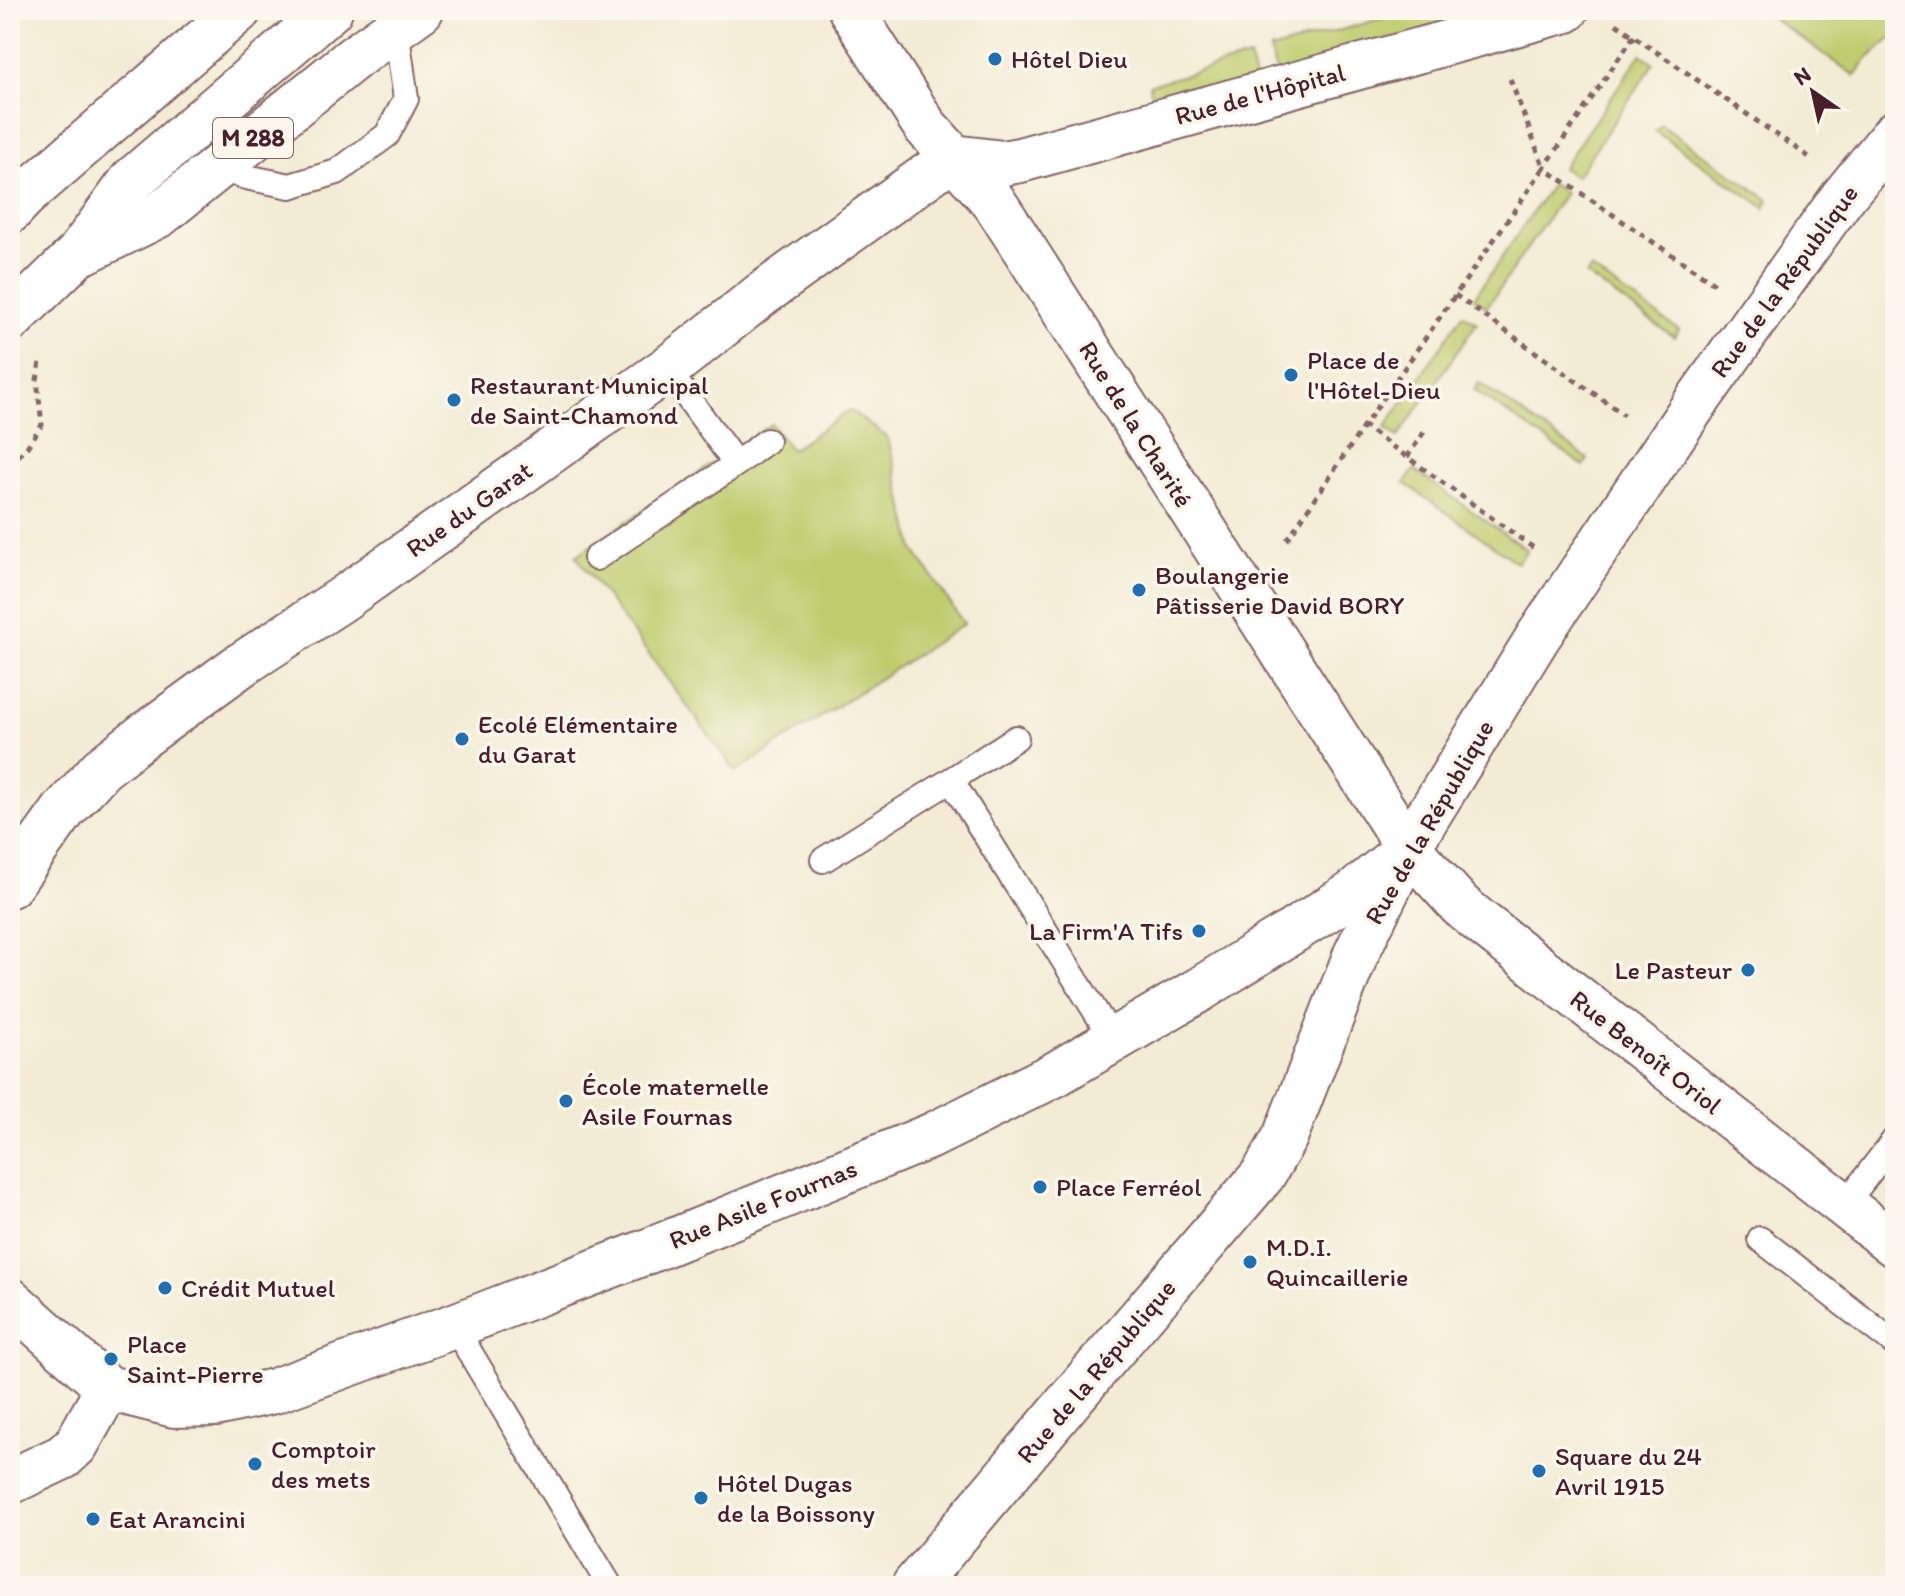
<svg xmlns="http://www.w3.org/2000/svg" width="1905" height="1596" viewBox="0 0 1905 1596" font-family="Itim,sans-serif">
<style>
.green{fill:#bfcc6e;stroke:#84764c;stroke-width:2}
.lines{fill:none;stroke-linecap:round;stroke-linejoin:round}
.lane-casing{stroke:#856666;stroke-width:28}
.street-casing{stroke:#856666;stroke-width:48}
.secondary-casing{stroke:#856666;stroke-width:48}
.primary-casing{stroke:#856666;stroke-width:48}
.path{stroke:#856666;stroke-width:5;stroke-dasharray:6 6;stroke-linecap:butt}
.lane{stroke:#fff;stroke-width:24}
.street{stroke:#fff;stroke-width:44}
.secondary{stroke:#fff;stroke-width:44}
.primary{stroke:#fff;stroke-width:44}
.poi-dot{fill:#1f6fb2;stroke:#fbf7ec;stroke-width:3}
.labels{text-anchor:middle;stroke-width:7;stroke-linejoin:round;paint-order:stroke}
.shield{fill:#fbf7ec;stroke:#7f6065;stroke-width:2}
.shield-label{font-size:24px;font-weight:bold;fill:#4a1f2b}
.poi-label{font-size:26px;fill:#4a1f2b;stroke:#fbf7ec;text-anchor:start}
.street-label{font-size:26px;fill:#4a1f2b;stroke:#fbf7ec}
</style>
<rect width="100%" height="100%" fill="#fbf7ec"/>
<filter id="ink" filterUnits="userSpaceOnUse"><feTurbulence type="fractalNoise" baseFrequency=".0125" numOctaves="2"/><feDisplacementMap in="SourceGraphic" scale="16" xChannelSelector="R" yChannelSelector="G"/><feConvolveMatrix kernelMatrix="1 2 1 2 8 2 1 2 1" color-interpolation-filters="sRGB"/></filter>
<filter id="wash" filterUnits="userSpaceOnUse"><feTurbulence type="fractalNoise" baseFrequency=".006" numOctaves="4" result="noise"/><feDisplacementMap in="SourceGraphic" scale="32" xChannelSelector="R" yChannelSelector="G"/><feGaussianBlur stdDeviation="1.8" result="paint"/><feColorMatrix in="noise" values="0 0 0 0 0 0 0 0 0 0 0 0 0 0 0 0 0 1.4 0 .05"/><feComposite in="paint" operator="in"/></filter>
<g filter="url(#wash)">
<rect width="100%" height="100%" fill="#f3ebd4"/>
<!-- green -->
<path class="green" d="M1412 10H1495L1277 76 1270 50Z
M1761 10H1895V35L1868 59 1855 76Z
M1641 54 1654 63 1576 177 1562 168Z
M1249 57 1256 82 1157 110 1149 85Z
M1661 125 1769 200 1765 208 1655 131Z
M1552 184 1565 193 1487 307 1474 298Z
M1591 269 1679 330 1674 337 1586 275Z
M1463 314 1477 323 1398 437 1385 428Z
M1479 383 1588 459 1584 466 1474 390Z
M850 410 888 438 914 549 964 624 736 772 576 556 771 424 791 450Z
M1414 470 1527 550 1517 563 1405 483Z"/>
</g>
<g filter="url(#ink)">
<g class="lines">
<!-- lane casing -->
<g class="lane-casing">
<path id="lane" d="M217 168 246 177 290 186 337 172 387 135 406 99 396 28
M667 369 736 464 767 441
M596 558 736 464
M1016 738 951 780 1114 1041
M823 860 951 780
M1843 1207 1895 1139
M1760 1239 1895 1344
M454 1326 610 1586"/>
</g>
<!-- street casing -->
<g class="street-casing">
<path id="street" d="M10 211 24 196 239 10
M10 885 64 810 101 769 143 736 238 667 341 600 667 369 761 295 953 157 1003 163 1020 160 1566 10
M10 1300 108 1388 174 1405 215 1404 274 1391 454 1326 651 1250 933 1135 1054 1075 1199 990 1352 894 1397 857
M10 1482 63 1457 76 1445 108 1388
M914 1586 1091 1375 1263 1175 1285 1137 1356 954 1408 848 1538 637 1594 553 1692 408 1842 198 1895 133"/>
</g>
<!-- secondary casing -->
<g class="secondary-casing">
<path id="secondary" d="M851 10 925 126 994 202 1018 239 1408 848 1460 905 1479 921 1895 1245"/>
</g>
<!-- primary casing -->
<g class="primary-casing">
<path id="primary" d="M84 252 159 215 355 57 421 10
M10 320 78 254 132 180 330 10"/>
</g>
<!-- path -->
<path class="path" d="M476 13 530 17 540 10
M1616 24 1809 157
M1634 36 1544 168 1715 284
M1510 79 1544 168 1364 426 1535 549
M1455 295 1624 415
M1407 457 1424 432
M10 465 27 447 42 425 37 380 40 362
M1287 540 1364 426"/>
<!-- lane -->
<use href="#lane" class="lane"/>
<!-- street -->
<use href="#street" class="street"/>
<!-- secondary -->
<use href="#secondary" class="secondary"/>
<!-- primary -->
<use href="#primary" class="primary"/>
</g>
</g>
<!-- markers -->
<g class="poi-dot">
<circle cx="995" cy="59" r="8"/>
<circle cx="1291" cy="375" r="8"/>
<circle cx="454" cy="400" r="8"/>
<circle cx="1139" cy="590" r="8"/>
<circle cx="462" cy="739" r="8"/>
<circle cx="1199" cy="931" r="8"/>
<circle cx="1748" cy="970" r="8"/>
<circle cx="566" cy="1101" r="8"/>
<circle cx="1040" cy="1187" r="8"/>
<circle cx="1250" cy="1262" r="8"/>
<circle cx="165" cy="1288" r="8"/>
<circle cx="111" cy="1359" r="8"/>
<circle cx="255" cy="1464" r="8"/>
<circle cx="1539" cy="1471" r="8"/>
<circle cx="701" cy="1498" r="8"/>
<circle cx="93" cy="1519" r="8"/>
</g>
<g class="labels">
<!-- shield labels -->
<rect class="shield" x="213" y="118" width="80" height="40" rx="6"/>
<g class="shield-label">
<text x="253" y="146">M 288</text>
</g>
<!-- poi labels -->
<g class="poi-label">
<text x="1011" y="68">Hôtel Dieu</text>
<text x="1307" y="369">Place de<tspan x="1307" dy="30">l'Hôtel-Dieu</tspan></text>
<text x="470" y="394">Restaurant Municipal<tspan x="470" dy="30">de Saint-Chamond</tspan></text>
<text x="1155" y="584">Boulangerie<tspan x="1155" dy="30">Pâtisserie David BORY</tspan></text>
<text x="478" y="733">Ecolé Elémentaire<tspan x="478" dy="30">du Garat</tspan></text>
<text x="1183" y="940" text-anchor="end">La Firm'A Tifs</text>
<text x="1732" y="979" text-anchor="end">Le Pasteur</text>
<text x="582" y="1095">École maternelle<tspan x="582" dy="30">Asile Fournas</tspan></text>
<text x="1056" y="1196">Place Ferréol</text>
<text x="1266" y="1256">M.D.I.<tspan x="1266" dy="30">Quincaillerie</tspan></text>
<text x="181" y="1297">Crédit Mutuel</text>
<text x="127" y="1353">Place<tspan x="127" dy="30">Saint-Pierre</tspan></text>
<text x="271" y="1458">Comptoir<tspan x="271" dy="30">des mets</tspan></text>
<text x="1555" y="1465">Square du 24<tspan x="1555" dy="30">Avril 1915</tspan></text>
<text x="717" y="1492">Hôtel Dugas<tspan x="717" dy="30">de la Boissony</tspan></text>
<text x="109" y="1528">Eat Arancini</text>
</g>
<!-- street labels -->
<g class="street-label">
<text transform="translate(1260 94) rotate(-15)" y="9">Rue de l'Hôpital</text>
<text transform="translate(1784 281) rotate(-54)" y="9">Rue de la République</text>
<text transform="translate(1136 424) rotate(58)" y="9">Rue de la Charité</text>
<text transform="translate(469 509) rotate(-35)" y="9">Rue du Garat</text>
<text transform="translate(1429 822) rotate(-60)" y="9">Rue de la République</text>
<text transform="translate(1646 1052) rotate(38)" y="9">Rue Benoît Oriol</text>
<text transform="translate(763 1204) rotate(-22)" y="9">Rue Asile Fournas</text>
<text transform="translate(1096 1371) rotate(-50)" y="9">Rue de la République</text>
</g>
</g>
<!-- margin -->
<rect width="1905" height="1596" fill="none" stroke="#fbf7ec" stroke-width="40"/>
<!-- north arrow -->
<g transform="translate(1813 92) rotate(326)" stroke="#fbf7ec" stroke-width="6" paint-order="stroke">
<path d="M0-6L14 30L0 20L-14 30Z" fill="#4a1f2b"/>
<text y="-12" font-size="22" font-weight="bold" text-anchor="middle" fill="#4a1f2b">N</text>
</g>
</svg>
